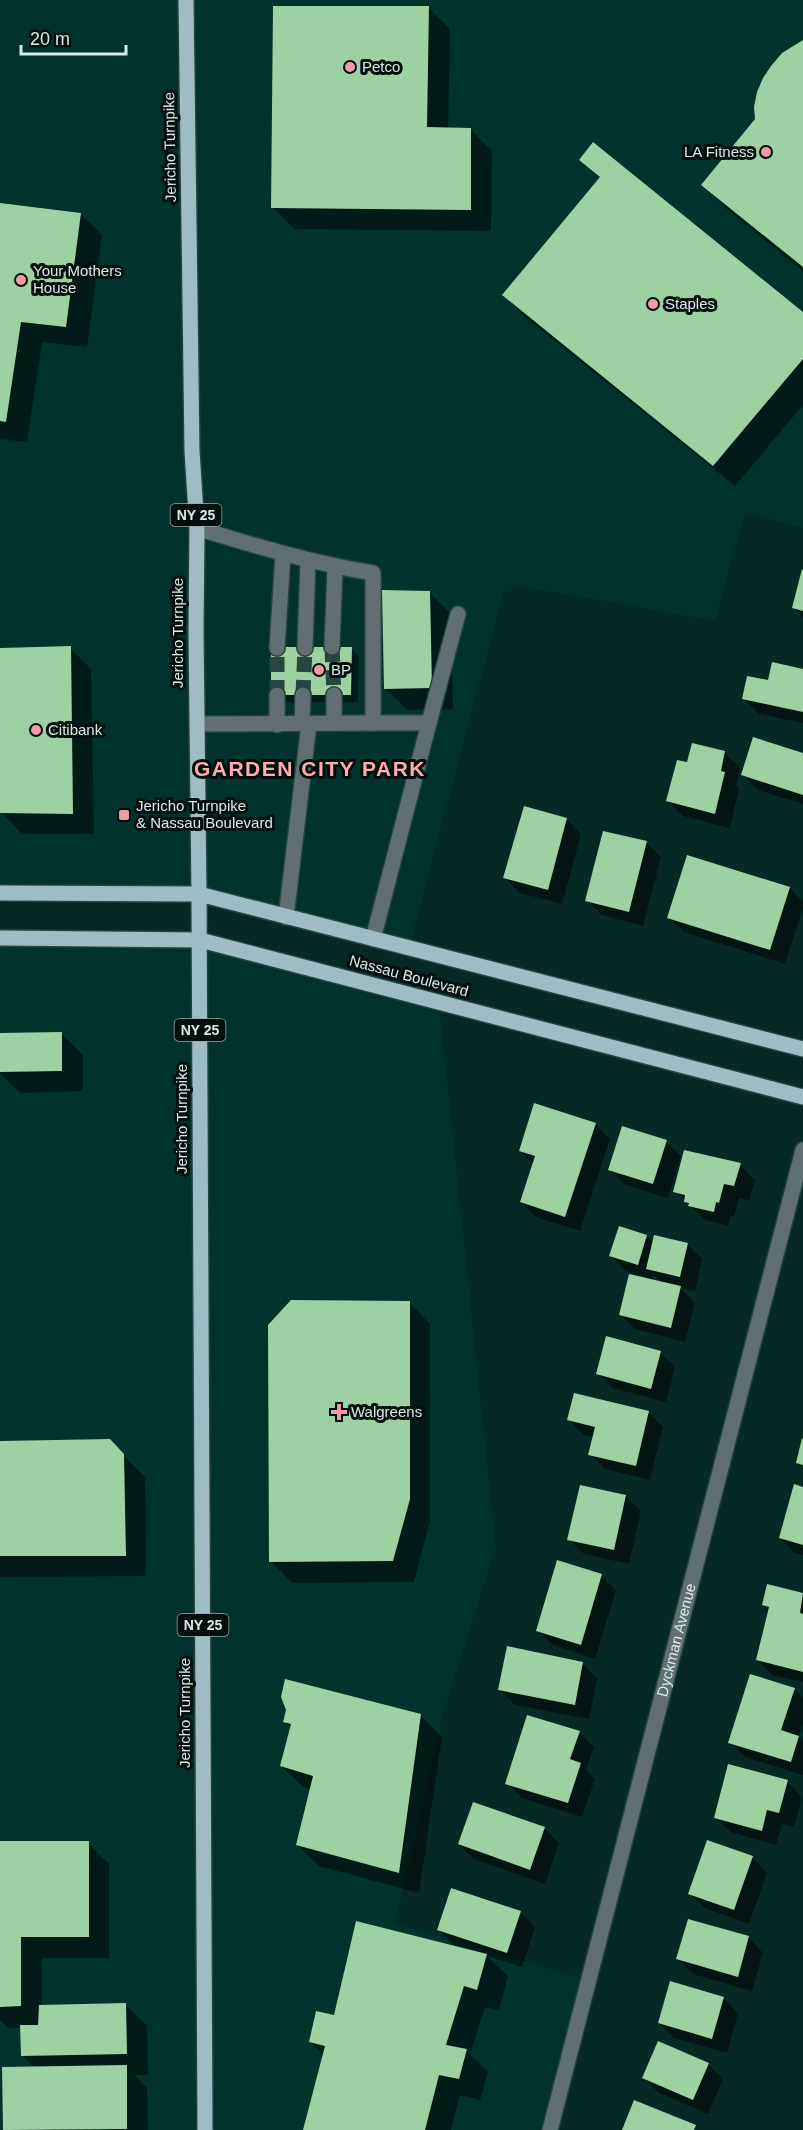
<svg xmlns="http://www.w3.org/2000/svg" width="803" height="2130" viewBox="0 0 803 2130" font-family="Helvetica,sans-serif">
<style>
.built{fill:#01322b}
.shadow{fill:#0007;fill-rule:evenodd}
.building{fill:#9dd1a1}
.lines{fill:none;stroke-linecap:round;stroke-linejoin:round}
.minor-tunnel{stroke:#254641;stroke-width:15;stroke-dasharray:15 8;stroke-linecap:butt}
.minor-casing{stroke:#23443f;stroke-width:18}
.major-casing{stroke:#23443f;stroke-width:18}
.minor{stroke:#606f72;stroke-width:15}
.major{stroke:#9dbcc3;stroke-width:15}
.poi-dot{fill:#f49aa3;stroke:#030f0c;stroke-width:2}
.labels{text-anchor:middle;stroke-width:6;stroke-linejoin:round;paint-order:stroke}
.shield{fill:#030f0c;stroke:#98a9a5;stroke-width:1.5}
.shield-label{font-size:14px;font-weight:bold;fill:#d8ebe7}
.poi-label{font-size:15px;fill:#d8ebe7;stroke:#030f0c;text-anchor:start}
.street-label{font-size:15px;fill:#d8ebe7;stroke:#030f0c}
.district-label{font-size:21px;font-weight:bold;letter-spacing:1.5px;fill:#feaab1;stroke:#030f0c}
</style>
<rect width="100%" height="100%" fill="#052924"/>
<!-- built -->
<path class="built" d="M0 0H803V528L745 513 715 621 506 584 409 948 199 894 0 893Z
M0 938 200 940 439 1002 496 1547 444 1711 395 1924 589 1980 550 2130H0Z"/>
<!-- shadow -->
<path class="shadow" d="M428 7 450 29 448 129 471 130 492 151 491 231 294 229 273 207Z
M803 42V271L729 211 703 185 757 119Z
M581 160 803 314V405L735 486 525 317 504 295 601 179Z
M0 204 81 214 102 235 87 347 42 342 27 442 0 439Z
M803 572V617L794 608Z
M429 592 451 614 453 709 407 710 385 688Z
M70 648 91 669 94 834H22L1 812 0 649Z
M273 649H351L359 656 358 702H280Z
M803 671V723L759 714 744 699 769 682Z
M693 745 725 753 740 768 736 784 739 788 730 828 683 816 668 801 688 764Z
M803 754V804L758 790 743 775Z
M567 819 581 834 562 904 520 893 505 878Z
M646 842 661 857 643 926 602 915 587 900Z
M688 856 790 888 803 902V908L785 964 684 932 669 917Z
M61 1033 83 1055V1091L20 1093 0 1073V1034Z
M595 1124 610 1139 580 1231 536 1217 521 1202 534 1164 520 1151Z
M666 1142 681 1156 668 1198 625 1185 610 1170Z
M740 1165 755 1180 749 1200 739 1198 734 1217 731 1216 728 1226 705 1220 675 1191Z
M620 1228 647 1237 653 1243 687 1244 702 1259 695 1291 680 1288 695 1302 685 1342 635 1329 621 1315 646 1277 626 1271 611 1256ZM654 1275 662 1283 652 1281Z
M409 1302 430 1324V1521L414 1582 292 1583 271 1561Z
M660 1352 675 1367 666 1402 613 1388 598 1373Z
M648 1412 663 1427 650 1480 605 1469 590 1454 594 1437 584 1435 569 1420Z
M109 1441 145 1477 146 1576 0 1577V1443Z
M803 1488V1555L795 1553 780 1538Z
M626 1496 641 1511 629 1564 584 1554 569 1539Z
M601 1575 616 1590 595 1659 553 1645 538 1631Z
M768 1586 803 1594V1682L772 1675 757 1660 769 1611 763 1605Z
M582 1663 597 1678 589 1719 515 1705 500 1690Z
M794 1689 803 1697V1723L799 1737 803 1742V1775L745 1757 730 1742Z
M420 1715 442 1737 419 1893 319 1866 297 1845 311 1789 303 1787 282 1766 292 1729 285 1722Z
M579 1732 594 1747 586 1770 595 1779 582 1817 522 1798 507 1783Z
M787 1782 802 1797 794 1827 782 1824 776 1845 731 1832 716 1818Z
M544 1828 559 1843 545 1884 474 1859 459 1844Z
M0 1842 88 1843 109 1864V1958H42V2006L126 2005 147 2026 148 2075H135L147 2088 148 2130H4L3 2069 35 2068 22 2055 21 2027 8 2028 0 2020Z
M752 1858 767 1873 749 1924 705 1908 690 1893Z
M520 1912 535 1927 522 1967 487 1956 508 1976 499 2010 485 2007 470 2054 488 2072 480 2100 460 2095 451 2130H305L324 2056 310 2042 335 2017 457 1948 439 1930Z
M689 1920 749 1938 763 1953 752 1991 693 1974 678 1959Z
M723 1998 738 2013 727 2053 674 2038 659 2023Z
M708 2064 723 2079 708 2114 659 2093 644 2078Z"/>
<!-- building -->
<path class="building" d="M273 6H429L427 127 471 128V210L271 208Z
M803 40V267L701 185 755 119 754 107 757 92 763 78 771 66 782 53Z
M593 142 803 312V359L713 466 502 295 600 177 579 160Z
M0 203 81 213 66 327 21 322 6 422 0 421Z
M802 569 803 570V611L792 608Z
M382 590 430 591 432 688 384 689Z
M71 646 73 814 0 813V648Z
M271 647H352L351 695H271Z
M772 662 803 669V712L742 699 747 676 768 680Z
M753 737 803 753V795L741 775Z
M692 743 725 751 721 771 725 772 715 814 666 801 677 760 687 762Z
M524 806 567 818 548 890 503 878Z
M603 831 647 841 629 912 585 901Z
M687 855 790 887 770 950 667 918Z
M62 1032V1071L0 1072V1033Z
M534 1103 596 1123 565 1217 520 1202 535 1156 519 1151Z
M622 1126 667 1140 653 1184 608 1170Z
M684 1150 741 1163 734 1186 724 1184 719 1203 716 1202 714 1212 688 1206 689 1203 684 1202 685 1195 673 1192Z
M619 1226 647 1235 638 1265 609 1256Z
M654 1235 688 1243 680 1277 646 1269Z
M629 1274 681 1286 671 1328 619 1315Z
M291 1300 410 1301V1499L393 1561 269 1562 268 1325Z
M606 1336 661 1351 651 1389 596 1374Z
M574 1393 649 1411 636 1466 588 1455 595 1427 567 1420Z
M802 1438 803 1439V1465L796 1463Z
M110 1439 124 1454 126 1556H0V1441Z
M794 1484 803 1487V1545L779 1538Z
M580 1485 626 1495 614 1550 567 1540Z
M557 1560 602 1574 581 1645 536 1631Z
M767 1584 803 1593 800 1613 803 1614V1672L756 1660 769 1607 762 1605Z
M507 1646 583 1662 575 1705 498 1690Z
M750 1674 795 1688 781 1730 799 1736 791 1762 728 1743Z
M285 1679 421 1714 399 1873 296 1845 313 1776 280 1766 291 1724 283 1722 286 1710 281 1697Z
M527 1715 580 1731 570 1759 581 1763 568 1803 505 1784Z
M728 1764 788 1780 779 1813 767 1810 762 1831 714 1818Z
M473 1802 545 1827 530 1870 458 1844Z
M707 1840 753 1856 734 1910 688 1894Z
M0 1841H89V1937H21V2006L0 2007Z
M451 1888 521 1911 507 1953 437 1930Z
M688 1919 749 1936 738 1977 676 1959Z
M356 1921 487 1954 477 1990 464 1986 446 2045 467 2049 459 2079 439 2075 425 2130H303L325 2046 309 2042 316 2011 334 2015Z
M670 1981 724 1997 712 2039 658 2023Z
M126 2003 127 2054 21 2056 20 2025H38L39 2005Z
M658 2041 709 2063 693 2100 642 2078Z
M127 2065V2129L3 2130 2 2067Z
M634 2100 696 2125 694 2130H622Z"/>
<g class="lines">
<!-- minor-tunnel -->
<path class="minor-tunnel" d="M332 647 334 695
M277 695V648
M303 695 305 648"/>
<!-- minor casing -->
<g class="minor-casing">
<g id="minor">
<path d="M197 528C255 546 312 563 373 573V723H429L373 939"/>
<path d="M332 647 335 567"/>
<path d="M277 648 283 554"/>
<path d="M305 648 308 560"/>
<path d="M277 695V725"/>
<path d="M334 695V723"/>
<path d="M429 723 458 614"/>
<path d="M197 724 373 723"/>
<path d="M302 724 303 695"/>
<path d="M286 917 309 724"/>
<path id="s1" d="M550 2130 803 1150"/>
</g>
</g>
<!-- major casing -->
<g class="major-casing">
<path id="major" d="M186 0 192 451 197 528 196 631 199 894 205 2130
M0 893 199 894 803 1049
M0 938 200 940 803 1097"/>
</g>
<!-- minor -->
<use href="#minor" class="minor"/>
<!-- major -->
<use href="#major" class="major"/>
</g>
<!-- markers -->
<g class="poi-dot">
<circle cx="350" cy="67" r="6"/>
<circle cx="766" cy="152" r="6"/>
<circle cx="21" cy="280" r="6"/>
<circle cx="653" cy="304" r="6"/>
<circle cx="319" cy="670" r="6"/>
<circle cx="36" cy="730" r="6"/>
<rect x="118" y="809" width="12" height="12" rx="3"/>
<path d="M336 1403h6v6h6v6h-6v6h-6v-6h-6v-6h6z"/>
</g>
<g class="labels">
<!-- shield labels -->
<g class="shield">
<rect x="170.5" y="504" width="51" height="22" rx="4.5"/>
<rect x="174.5" y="1019" width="51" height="22" rx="4.5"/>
<rect x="177.5" y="1614" width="51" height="22" rx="4.5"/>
</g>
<g class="shield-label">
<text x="196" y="520">NY 25</text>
<text x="200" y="1035">NY 25</text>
<text x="203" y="1630">NY 25</text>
</g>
<!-- poi labels -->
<g class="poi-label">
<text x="362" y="72">Petco</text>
<text x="754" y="157" text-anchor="end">LA Fitness</text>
<text x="33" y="276">Your Mothers<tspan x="33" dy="17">House</tspan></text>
<text x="665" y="309">Staples</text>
<text x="331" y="675">BP</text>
<text x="48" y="735">Citibank</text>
<text x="136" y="811">Jericho Turnpike<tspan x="136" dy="17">&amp; Nassau Boulevard</tspan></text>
<text x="351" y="1417">Walgreens</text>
</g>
<!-- street labels -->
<g class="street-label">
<text transform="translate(170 147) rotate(-91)" y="5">Jericho Turnpike</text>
<text transform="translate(178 633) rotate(-90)" y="5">Jericho Turnpike</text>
<text transform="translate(409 976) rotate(15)" y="5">Nassau Boulevard</text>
<text transform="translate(182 1119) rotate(-90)" y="5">Jericho Turnpike</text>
<text dy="5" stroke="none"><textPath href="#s1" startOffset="506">Dyckman Avenue</textPath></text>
<text transform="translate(185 1713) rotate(-90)" y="5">Jericho Turnpike</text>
</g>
<!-- district labels -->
<g class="district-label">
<text x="310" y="776">GARDEN CITY PARK</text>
</g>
</g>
<!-- scale -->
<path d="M21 45v9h105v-9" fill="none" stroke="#d8ebe7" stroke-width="3"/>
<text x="30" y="45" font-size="18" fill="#d8ebe7" stroke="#030f0c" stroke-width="4.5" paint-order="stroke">20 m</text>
</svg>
